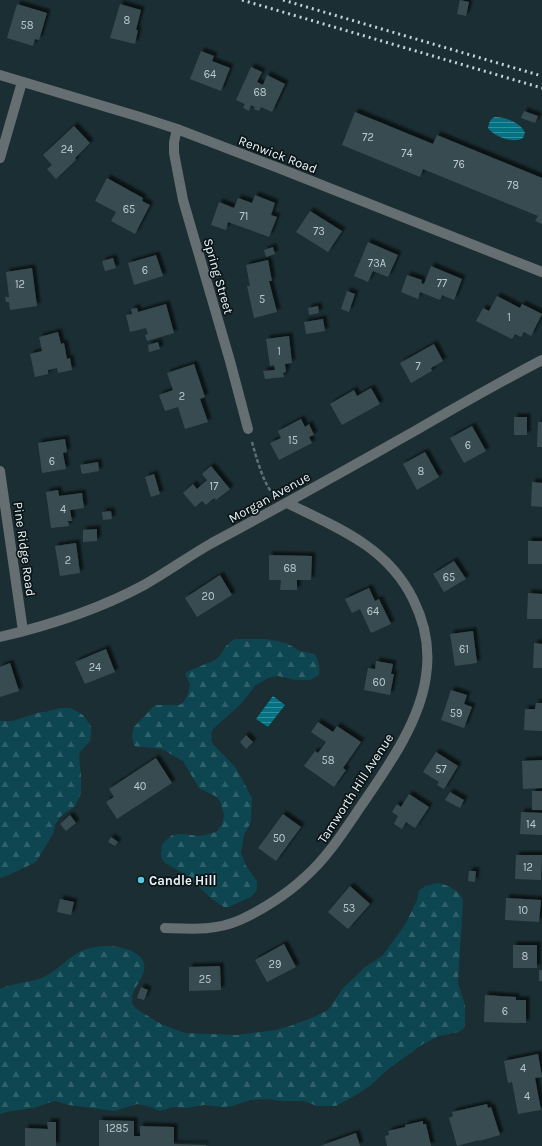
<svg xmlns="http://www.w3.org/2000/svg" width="542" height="1146" viewBox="0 0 542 1146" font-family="Karla,sans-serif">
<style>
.forest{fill:url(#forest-firs)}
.water{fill:url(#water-rules)}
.building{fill:#384c51;filter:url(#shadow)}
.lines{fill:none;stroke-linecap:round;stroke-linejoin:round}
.path{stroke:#5f7074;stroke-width:2.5;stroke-dasharray:4 2;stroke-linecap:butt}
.minor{stroke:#656e70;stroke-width:10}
.rail{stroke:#c5d2d6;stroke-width:3;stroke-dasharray:2 4;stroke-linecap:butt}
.poi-dot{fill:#56c9e1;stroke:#0c1517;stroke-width:1.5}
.labels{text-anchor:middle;stroke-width:3.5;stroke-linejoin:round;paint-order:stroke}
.number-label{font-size:11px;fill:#bccace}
.street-label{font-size:13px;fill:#e8f4f7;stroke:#0c1517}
.poi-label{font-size:13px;font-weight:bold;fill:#e8f4f7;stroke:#0c1517;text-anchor:start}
</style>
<defs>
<pattern id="forest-firs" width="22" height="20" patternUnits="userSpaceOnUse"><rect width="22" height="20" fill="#0d4650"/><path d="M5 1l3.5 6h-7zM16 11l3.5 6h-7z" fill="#30616a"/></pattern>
<pattern id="water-rules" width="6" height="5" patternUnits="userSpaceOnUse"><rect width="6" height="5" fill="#057284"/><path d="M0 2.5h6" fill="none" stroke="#368e9c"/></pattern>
<filter id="shadow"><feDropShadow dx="3.5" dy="-3.5" stdDeviation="1" flood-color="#0009"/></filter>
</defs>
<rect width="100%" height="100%" fill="#1b2e33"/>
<!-- forest -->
<path class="forest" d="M236 639H267L286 643 300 651 315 654C319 662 320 667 319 675L310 680H296L278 676 268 678 256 685 241 704 213 729 211 734 212 743 236 768 252 798 251 822 244 835 241 853 246 866 257 881V890L251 897 229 907H224L212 899 186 875 165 863 162 859 161 855 162 845 165 841 172 835 182 834 200 836 216 832 222 825 224 815 220 801 217 797 199 788 183 761 162 749 134 746 132 736 134 727 155 705H179L183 703 188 694 190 684 186 676V672L215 660C224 654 224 643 236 639Z
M61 708H70L74 710 83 715 91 726V733L90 741 80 752 79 756 81 774V793L75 806 60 817 55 825 53 834 36 862 9 875 0 878V721H12L41 712H45Z
M438 883C448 885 460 890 463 901L458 983 465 1005V1025L463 1029 459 1032 439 1036 423 1044 387 1070 371 1085 358 1094 336 1106H317L304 1101H281L268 1099 250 1100 233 1106 222 1107 204 1105 187 1108 173 1107 160 1111 147 1106 137 1104 115 1111 69 1105 55 1101 51 1102 34 1108 11 1111 0 1114V989C13 983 28 983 41 978 50 975 57 968 64 963 69 958 81 950 87 949 100 945 114 945 126 949 134 952 141 954 144 964 148 979 123 993 135 1008L161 1024 185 1033 236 1035 276 1030 290 1026 314 1017 328 1010 343 988 354 978 365 967 382 956 405 925 417 900 419 890 428 885Z"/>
<!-- water -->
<path class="water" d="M495 117C505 117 522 123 525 133L523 138C514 144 494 137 488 128 489 123 490 119 495 117Z
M273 696 285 705 268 727 256 719Z"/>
<!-- building -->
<path class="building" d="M460 0 469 2 466 16 457 14Z
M17 4 47 13 39 40 35 39 33 46 7 38Z
M120 4 141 10 136 30H138L135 44 110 38Z
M201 51 214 56 212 61 230 68 221 91 190 79Z
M251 67 262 72 257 82 263 85 267 75 285 84 272 112 261 107 259 111 254 109 255 107 251 105 249 111 243 108 245 104 236 100Z
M524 111 538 116 535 123 521 118Z
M355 112 433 144 437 135 542 178V224L535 221 538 216 423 169 420 177 342 145Z
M74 126 90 143 75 158 76 160 56 179 47 169 52 165 43 155Z
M107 178 143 198 142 201 150 205 135 234 111 221 116 212 95 201Z
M255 195 275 203 271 215 277 217 269 237 228 222 226 230 211 225 219 202 234 208 238 198 252 203Z
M310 211 342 231 328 252 296 232Z
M368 242 398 255 388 277 373 271 368 282 354 276Z
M273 247 275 254 266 257 264 250Z
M156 255 163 276 134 285 128 263Z
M113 258 116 268 105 271 102 261Z
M268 260 272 281H269L277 312 254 318 247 286H250L246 265Z
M431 266 462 279 454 300 442 295 440 300 420 292 418 299 401 292 407 275 422 280 421 283 424 284Z
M32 268 37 306 10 310 9 302H6L5 297H9L6 272Z
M347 291 355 294 349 312 341 309Z
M497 296 520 308 522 304 542 314 531 336 524 332 521 337 515 334 512 339 476 321 483 308 489 311Z
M166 304 174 333 147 341 145 335 148 334 146 328 130 332 126 315 132 314 131 309 137 308 138 312Z
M318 306 319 313 309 315 308 308Z
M323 319 325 331 306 334 304 322Z
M58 332 61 344 64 343 67 359 70 358 72 370 58 373 57 368 48 370V374L35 377 30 354 42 351 39 337Z
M289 336 292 363 285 364 286 372 283 373 284 377 265 379 263 371 275 370 274 365 270 366 266 339Z
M158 342 160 349 149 352 148 345Z
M434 344 443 361 431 368 432 371 411 383 400 363Z
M194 364 205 397 200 399 208 422 185 429 178 407 165 411 159 395 173 390 167 373Z
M371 388 380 404 342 425 330 404 354 390 357 396Z
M514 417H527V435H514Z
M301 419 305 427 309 424 314 435 309 437 312 443 279 460 270 443 281 438 278 431Z
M538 422H542V447H537Z
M472 426 486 451 464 463 450 438Z
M65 439 67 452 63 453 66 469 42 473 38 443Z
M425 452 439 477 417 490 403 464Z
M98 462 99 471 82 474 80 465Z
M211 466 230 489 216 500 214 498 206 505 202 501 195 507 183 493 193 484 197 489 207 480 202 474Z
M154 474 160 494 151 497 145 477Z
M532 482 542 483V507L531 506Z
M58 490 59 496 82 493 84 508 70 510 72 521H68L69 526 51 528 46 492Z
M111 511 112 519 103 520 102 512Z
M97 529V541L83 542V530Z
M528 541H542V564H528Z
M76 543 80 573 60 576 55 546Z
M269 555 312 556 311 580H297V590H280L281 580H269Z
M454 561 466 579 444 592 433 574Z
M220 575 232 595 197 617 185 598Z
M369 588 375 601 379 599 391 624 371 633 360 609 352 613 345 599Z
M528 593 542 594V619H527Z
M473 631 477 663 455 666 450 634Z
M534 643 542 644V668H533Z
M106 649 115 672 85 684 75 662Z
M376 661 393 664 391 674H394L390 695 364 690 368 668 375 669Z
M10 663 19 691 0 697V667Z
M451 690 467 695 464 704 472 707 464 728 441 720Z
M536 703H542V731L524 730 525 709H535Z
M318 722 333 732 337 726 361 742 343 768 346 770 334 787 304 766 315 751 318 753 326 742 311 732Z
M246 735 253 742 246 749 240 742Z
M436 752 458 766 444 789 437 785 439 782 423 772Z
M156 758 172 783 117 819 106 802 114 797 109 789Z
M542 760V788L523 789 522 761Z
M532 791H542V810H532Z
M450 792 464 800 460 808 445 800Z
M409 794 429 807 415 828 406 822 402 829 394 824 398 816 392 812 397 804 401 807Z
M521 812 542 813V835L520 834Z
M283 814 301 827 276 861 258 848Z
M70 815 76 823 66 831 60 824Z
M111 837 118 842 115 846 108 842Z
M516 855H542L541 880 515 879Z
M469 871H476L475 882 468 881Z
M350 886 370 904 348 929 328 912Z
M506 898 541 900 539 922 505 920Z
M60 899 74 902 71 915 57 912Z
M284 944 296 967 267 982 255 960Z
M513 945H537V968H513Z
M220 966 221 990 189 991V967Z
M539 970H542V981H539Z
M141 987 148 990 144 1000 137 998Z
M485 995 516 997V1000H526V1023L484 1022Z
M538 1054 542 1077 535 1078 541 1110 518 1114 512 1082 508 1083 504 1061Z
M487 1104 488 1108 491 1107 500 1135 479 1141V1140L457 1146 449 1118 453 1116 452 1112Z
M99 1120 134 1121V1136H140V1126L174 1127V1144L206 1145V1146H99Z
M423 1121V1124H426L431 1146H387L385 1136 389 1135 388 1131 405 1127V1125Z
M47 1122H56V1146H25V1128L48 1129Z
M356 1133 360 1146H320Z"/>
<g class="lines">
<!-- path -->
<path class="path" d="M252 442C256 456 263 483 273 494"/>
<!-- minor -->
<path class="minor" d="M0 75 140 117 177 129 276 167 542 272
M177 129 174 142V153L183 200 230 361 248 429
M0 158 22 82
M0 471 23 631
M0 637C51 625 98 610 144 585 167 572 189 556 212 543 280 507 347 469 413 432 456 407 498 383 542 360
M165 928C192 929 215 931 240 920 262 910 287 894 304 878 327 858 344 831 361 806 387 768 420 722 426 676 430 650 425 623 413 599 387 546 336 527 287 503"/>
<!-- rail -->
<path class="rail" d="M242 0 542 88
M283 0 542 76"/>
</g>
<!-- markers -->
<circle class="poi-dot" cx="141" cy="880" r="4"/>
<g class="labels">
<!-- number labels -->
<g class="number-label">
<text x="127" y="24">8</text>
<text x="27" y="29">58</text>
<text x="210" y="78">64</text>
<text x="260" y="96">68</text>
<text x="368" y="141">72</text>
<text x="67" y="153">24</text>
<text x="407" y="157">74</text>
<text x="459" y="168">76</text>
<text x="513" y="189">78</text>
<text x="129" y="213">65</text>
<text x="244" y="220">71</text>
<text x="319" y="235">73</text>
<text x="377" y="267">73A</text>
<text x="145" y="274">6</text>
<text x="442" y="287">77</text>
<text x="20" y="288">12</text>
<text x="262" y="303">5</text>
<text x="509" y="321">1</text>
<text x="279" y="355">1</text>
<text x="418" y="370">7</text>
<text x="182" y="400">2</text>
<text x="293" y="444">15</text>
<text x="468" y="449">6</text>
<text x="52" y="465">6</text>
<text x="421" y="475">8</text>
<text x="214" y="490">17</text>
<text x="63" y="513">4</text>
<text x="68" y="564">2</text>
<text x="290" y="572">68</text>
<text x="449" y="581">65</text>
<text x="208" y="600">20</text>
<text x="373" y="615">64</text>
<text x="464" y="653">61</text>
<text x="95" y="671">24</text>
<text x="379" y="686">60</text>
<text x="456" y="717">59</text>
<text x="328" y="764">58</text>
<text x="441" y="773">57</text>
<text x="140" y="790">40</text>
<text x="531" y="828">14</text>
<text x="279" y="842">50</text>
<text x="528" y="871">12</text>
<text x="349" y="912">53</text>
<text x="523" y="914">10</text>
<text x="525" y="960">8</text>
<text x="275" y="968">29</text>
<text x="205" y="983">25</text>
<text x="505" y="1015">6</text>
<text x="523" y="1072">4</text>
<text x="527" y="1100">4</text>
<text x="117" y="1132">1285</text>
</g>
<!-- street labels -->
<g class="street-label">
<text transform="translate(278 154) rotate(21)" y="5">Renwick Road</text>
<text transform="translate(219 276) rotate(74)" y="5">Spring Street</text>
<text transform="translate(269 497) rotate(-29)" y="5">Morgan Avenue</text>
<text transform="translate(25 549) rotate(82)" y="5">Pine Ridge Road</text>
<text transform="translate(355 788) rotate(-57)" y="5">Tamworth Hill Avenue</text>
</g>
<!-- poi labels -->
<g class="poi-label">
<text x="149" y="885">Candle Hill</text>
</g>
</g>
</svg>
